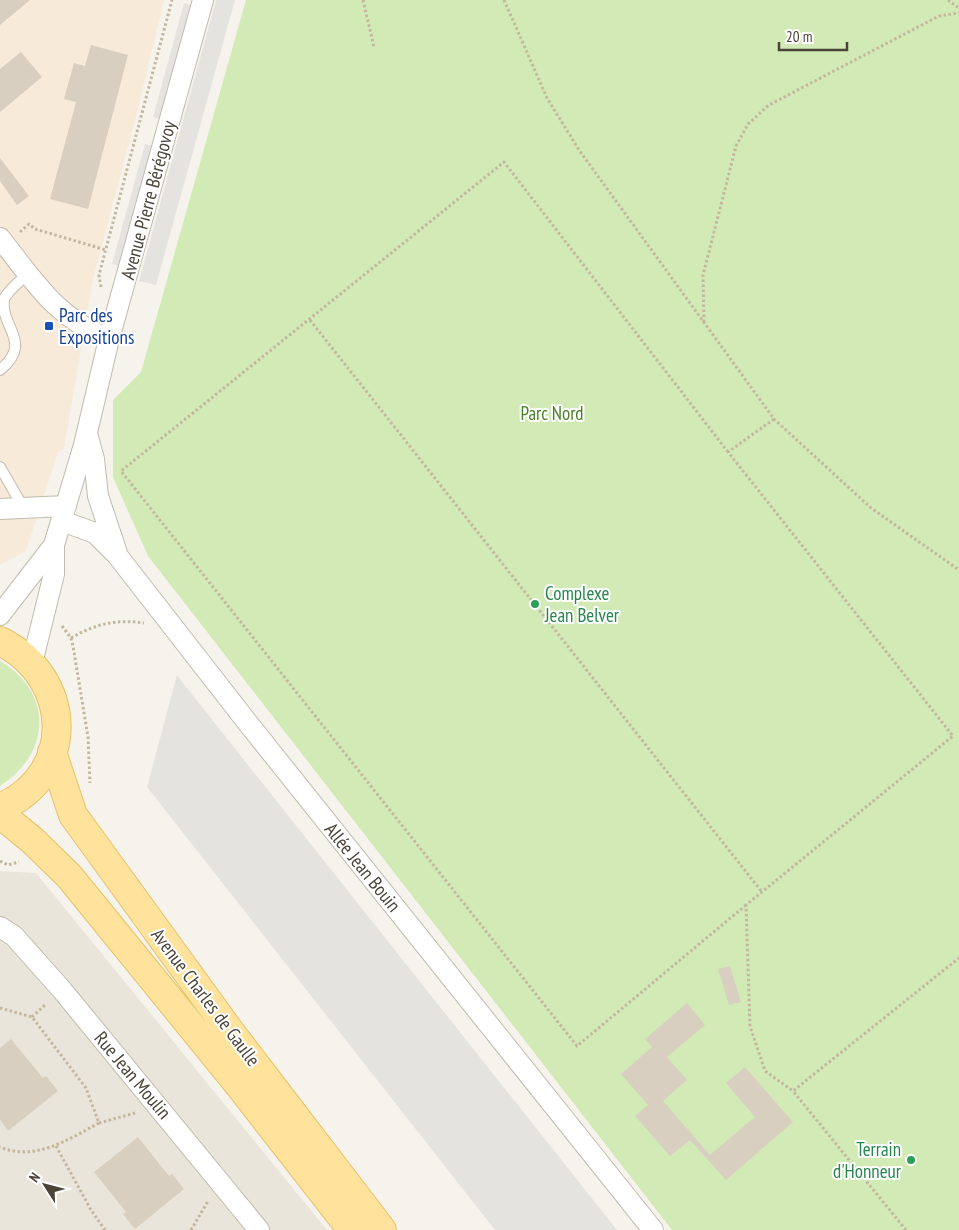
<svg xmlns="http://www.w3.org/2000/svg" width="959" height="1230" viewBox="0 0 959 1230" font-family="'PT Sans Narrow',sans-serif">
<style>
.residential{fill:#eae5da}
.commercial{fill:#f7ead8}
.green{fill:#d2eab5}
.parking{fill:#e5e3e0}
.building{fill:#d8cfc1}
.lines{fill:none;stroke-linecap:round;stroke-linejoin:round}
.lane-casing{stroke:#c2bbae;stroke-width:12}
.street-casing{stroke:#c2bbae;stroke-width:22}
.primary-casing{stroke:#e6c16a;stroke-width:30}
.path{stroke:#c4b79f;stroke-width:3;stroke-dasharray:2.5 2.5;stroke-linecap:butt}
.lane{stroke:#fff;stroke-width:10}
.street{stroke:#fff;stroke-width:20}
.primary{stroke:#ffe39c;stroke-width:28}
.transit-dot{fill:#1a4fb4;stroke:#fff;stroke-width:2}
.leisure-dot{fill:#2e9e5b;stroke:#fff;stroke-width:2}
.labels{text-anchor:middle;stroke-width:4;stroke-linejoin:round;paint-order:stroke}
.street-label{font-size:19px;fill:#4b4439;stroke:#fff}
.transit-label{font-size:19px;fill:#164399;stroke:#fff;text-anchor:start}
.park-label{font-size:19px;fill:#4a7f2a;stroke:#fff}
.leisure-label{font-size:19px;fill:#27864d;stroke:#fff;text-anchor:start}
</style>
<rect width="100%" height="100%" fill="#f6f3ec"/>
<!-- residential -->
<path class="residential" d="M0 871 36 873 327 1230H0Z"/>
<!-- commercial -->
<path class="commercial" d="M0 0H164L137 113 93 279 64 449 58 452 26 551 0 565Z"/>
<!-- green -->
<path class="green" d="M246 0H959V1230H672L148 556 113 477V400L141 372Z
M0 661C54 693 51 753 0 786Z"/>
<!-- parking -->
<path class="parking" d="M216 0H235L156 285 139 281Z
M184 3 191 5 160 119 153 117Z
M145 144 153 146 119 266 112 264Z
M177 675 183 683 617 1230H495L147 787Z"/>
<!-- building -->
<path class="building" d="M0 0H30L0 25Z
M91 45 128 55 88 209 50 199 76 102 64 99 74 63 85 66Z
M21 52 42 77 0 112V69Z
M0 158 29 196 17 205 0 181Z
M730 966 741 1002 729 1005 718 969Z
M687 1003 705 1025 667 1057 687 1080 663 1101 710 1155 755 1117 726 1083 745 1067 793 1122 726 1180 690 1140 670 1156 635 1116 648 1105 621 1074 652 1047 645 1039Z
M11 1039 43 1078 46 1076 58 1091 8 1131 0 1120V1048Z
M138 1137 169 1176 172 1174 184 1189 135 1229 123 1214 126 1212 94 1172Z"/>
<g class="lines">
<!-- lane casing -->
<g class="lane-casing">
<path id="lane" d="M0 370C34 342 0 328 4 299 9 289 20 281 28 274
M0 467 23 507"/>
</g>
<!-- street casing -->
<g class="street-casing">
<path id="street" d="M0 238C34 281 56 318 109 339
M87 433 94 459 98 496 117 553
M0 509 66 506
M62 521 95 533 117 555 247 722 653 1230
M0 615 54 545
M32 663 54 574V545L84 445 109 339 203 0
M0 927 14 936 62 990 259 1230"/>
</g>
<!-- primary casing -->
<g class="primary-casing">
<path id="primary" d="M0 641C73 677 78 774 0 808
M52 752 73 815 229 1030 382 1230
M0 814 32 840 69 876 239 1085 352 1230"/>
</g>
<!-- path -->
<path class="path" d="M363 0 374 47
M504 0 547 98 579 150 774 419 871 508 959 570
M948 0 959 8
M20 232 29 224 35 229 106 250
M101 287 99 275 172 0
M310 320 762 892
M704 322 703 275 736 146 748 124 769 105 939 16 959 13
M774 419 728 452 953 736 746 905 750 1026 765 1071 793 1091
M728 452 504 162 121 471 577 1046 746 905
M62 626 71 638 73 646 88 737 90 783
M71 638C95 624 116 619 144 623
M0 861 8 865 19 862
M0 1008 32 1017 86 1088 99 1123C69 1139 35 1162 0 1147
M32 1017 46 1004
M99 1123 135 1113
M56 1146 91 1210 105 1230
M191 1230 208 1201
M906 1230 793 1091 959 958"/>
<!-- lane -->
<use href="#lane" class="lane"/>
<!-- street -->
<use href="#street" class="street"/>
<!-- primary -->
<use href="#primary" class="primary"/>
</g>
<!-- markers -->
<rect class="transit-dot" x="44" y="321" width="10" height="10" rx="2.5"/>
<g class="leisure-dot">
<circle cx="535" cy="604" r="5"/>
<circle cx="911" cy="1160" r="5"/>
</g>
<g class="labels">
<!-- street labels -->
<g class="street-label">
<text transform="translate(148 200) rotate(-75)" y="7">Avenue Pierre Bérégovoy</text>
<text transform="translate(363 867) rotate(51)" y="7">Allée Jean Bouin</text>
<text transform="translate(206 997) rotate(53)" y="7">Avenue Charles de Gaulle</text>
<text transform="translate(133 1075) rotate(50)" y="7">Rue Jean Moulin</text>
</g>
<!-- transit labels -->
<g class="transit-label">
<text x="59" y="322">Parc des<tspan x="59" dy="22">Expositions</tspan></text>
</g>
<!-- park labels -->
<g class="park-label">
<text x="552" y="420">Parc Nord</text>
</g>
<!-- leisure labels -->
<g class="leisure-label">
<text x="545" y="600">Complexe<tspan x="545" dy="22">Jean Belver</tspan></text>
<text x="901" y="1156" text-anchor="end">Terrain<tspan x="901" dy="22">d'Honneur</tspan></text>
</g>
</g>
<!-- north arrow -->
<g transform="translate(45 1185) rotate(306)" stroke="#ffffff" stroke-width="4" paint-order="stroke">
<path d="M0-4L9 19L0 12L-9 19Z" fill="#4b4439"/>
<text y="-8" font-size="14" font-weight="bold" text-anchor="middle" fill="#4b4439">N</text>
</g>
<!-- scale -->
<path d="M779 42v8h68v-8" fill="none" stroke="#4b4439" stroke-width="2.5"/>
<text x="786" y="42" font-size="15" fill="#4b4439" stroke="#ffffff" stroke-width="4" paint-order="stroke">20 m</text>
</svg>
